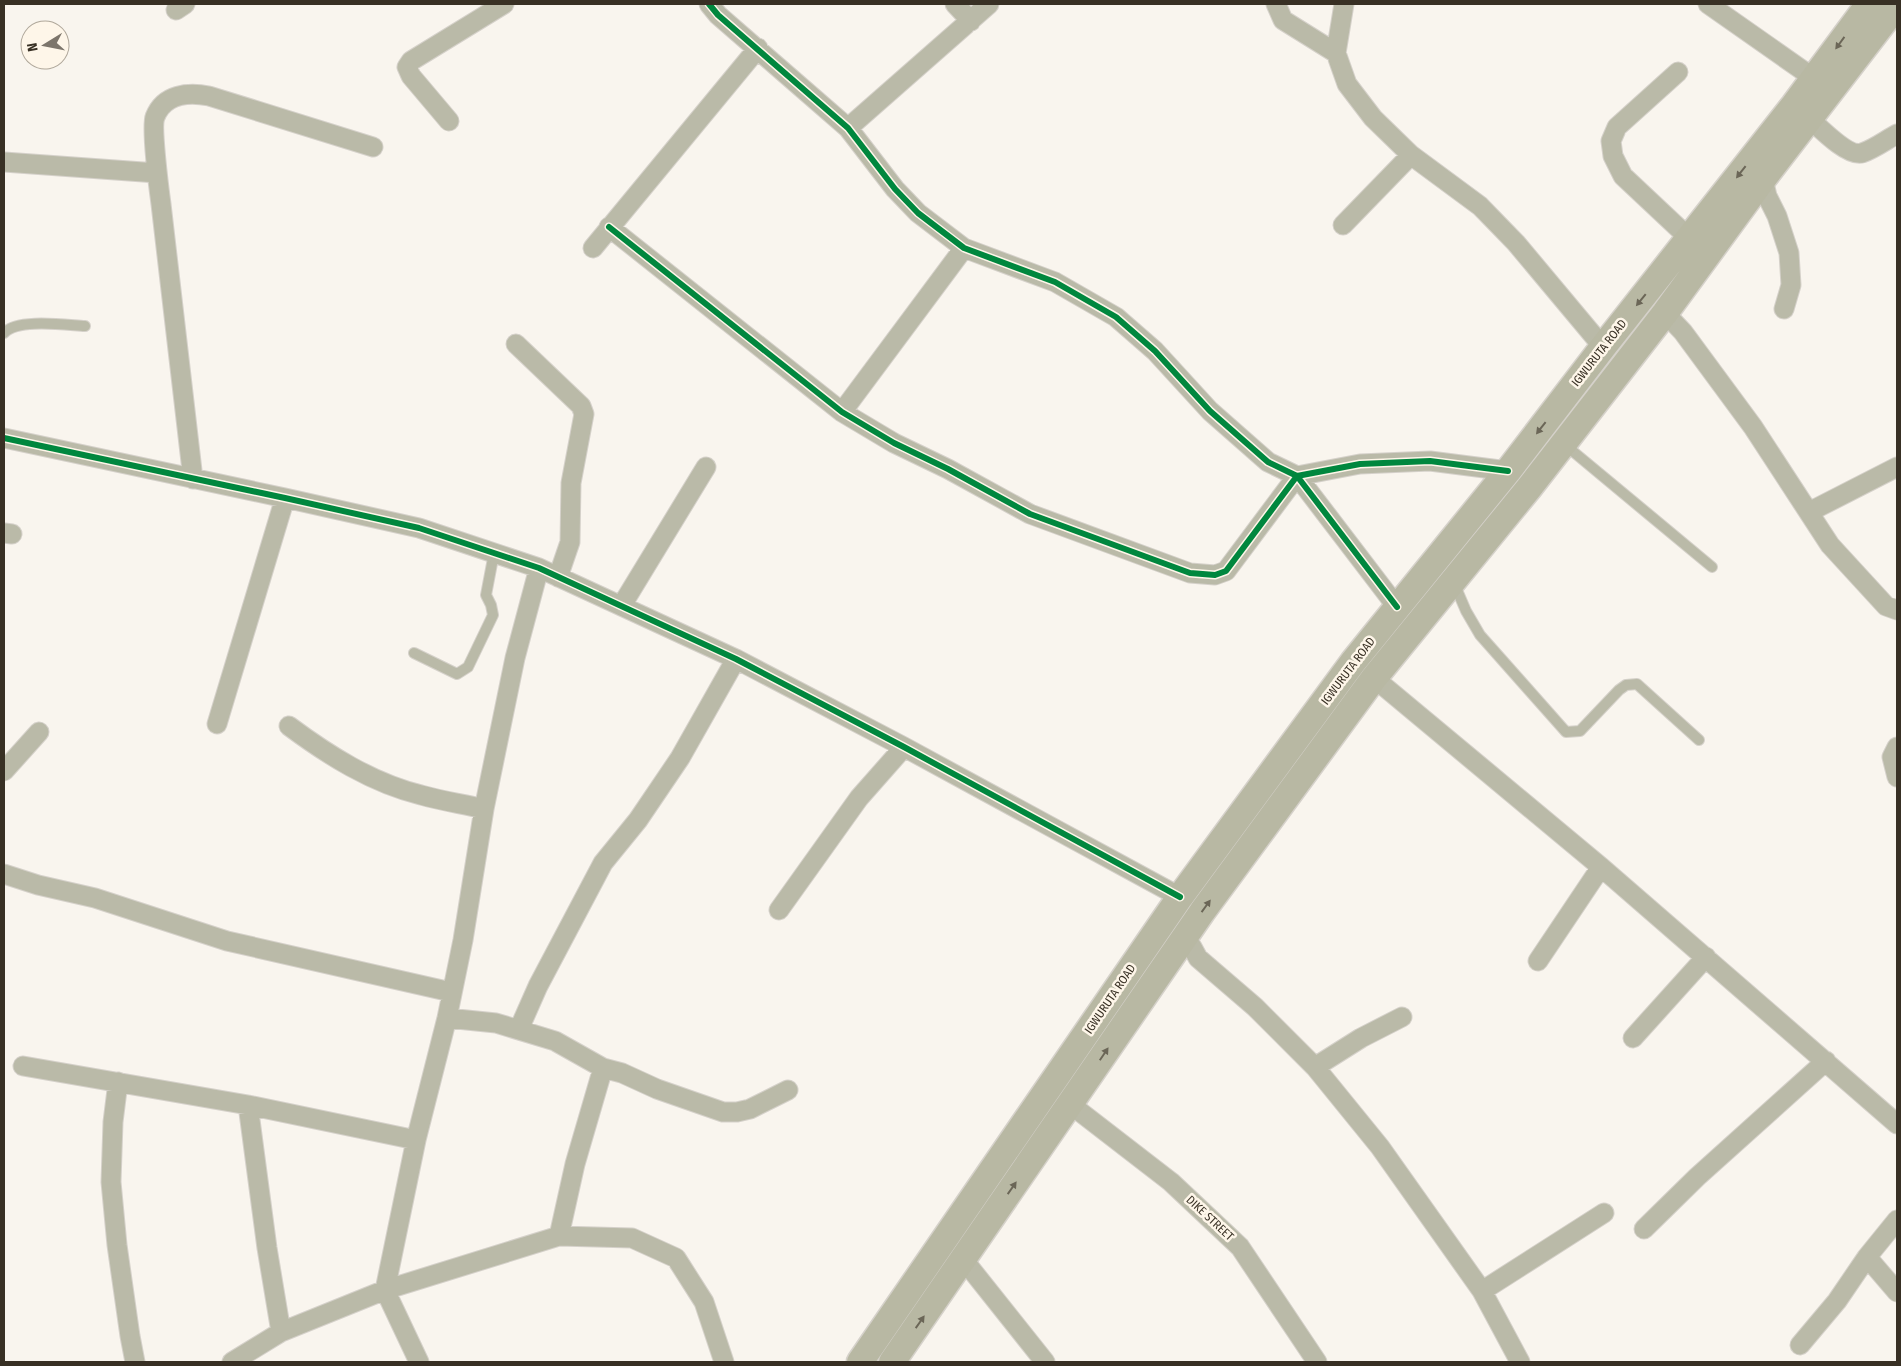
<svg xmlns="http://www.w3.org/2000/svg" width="1901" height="1366" viewBox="0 0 1901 1366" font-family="'Fira Sans Condensed',sans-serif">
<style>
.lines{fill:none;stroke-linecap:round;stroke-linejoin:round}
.lane-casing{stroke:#d5d1ca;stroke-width:12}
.street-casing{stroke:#d5d1ca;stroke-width:21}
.secondary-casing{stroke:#d5d1ca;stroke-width:29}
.lane{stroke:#babaa8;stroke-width:10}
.street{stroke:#babaa8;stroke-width:19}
.secondary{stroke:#b8b8a3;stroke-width:26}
.cycleway-casing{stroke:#fef6e9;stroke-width:9}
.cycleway{stroke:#00873e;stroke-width:6}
.oneway{fill:#6b6657}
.labels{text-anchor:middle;stroke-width:5;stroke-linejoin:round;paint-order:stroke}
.street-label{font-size:12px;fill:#383024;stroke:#fef6e9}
</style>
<rect width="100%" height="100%" fill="#f9f5ee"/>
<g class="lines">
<!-- lane casing -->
<g class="lane-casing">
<path id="lane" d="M4 333C17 318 66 325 85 326
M1564 444 1712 567
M1454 583 1466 611 1480 635 1566 732 1580 731 1619 690 1626 685 1637 684 1699 740
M414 653 457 674 468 667 493 615 491 605 486 595 494 553"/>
</g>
<!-- street casing -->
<g class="street-casing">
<path id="street" d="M709 4 718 15 848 128 895 189 918 213 964 248 1055 282 1116 317 1155 351 1210 411 1268 462 1297 476 1360 464 1430 461 1508 471
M955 4 971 21
M1276 4 1283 20 1336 53
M1344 4 1336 53 1347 84 1373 118 1411 155 1480 206 1516 243 1603 347
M1708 4 1815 79
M176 10 185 4
M1678 72 1617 127 1611 141 1613 156 1623 176 1689 238
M1810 119C1820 128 1848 157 1862 153 1874 149 1886 140 1897 134
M449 121 411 76 407 67 411 61 504 4
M848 128 989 4
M4 162 157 173
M1763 179 1767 196 1777 216 1789 253 1791 285 1784 309
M1343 225 1411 155
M609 227 842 412 894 443 948 469 1030 514 1190 573 1215 575 1226 571 1297 476 1397 607
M593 248 758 48
M1665 313 1683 332 1753 427 1830 545 1886 606 1897 610
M516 344 581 406 584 414 571 483 570 542 558 577
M842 412 964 248
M4 438 285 498 419 528 539 568 736 659 904 747 1180 897
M193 479C182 387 172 295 161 204 159 189 151 127 155 117 164 94 188 92 209 96L373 147
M1809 512 1897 467
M4 533 12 534
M622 605 706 467
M1374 678 1601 867 1897 1124
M217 724 285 498
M289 726C328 755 372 783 421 795 442 801 463 804 484 809
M1897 747 1892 757 1897 777
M4 771 39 732
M4 874 38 885 95 898 227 941 451 992
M779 910 859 798 904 747
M1183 940 1192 947 1198 958 1255 1007 1315 1067 1380 1147 1482 1291 1520 1362
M1538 961 1601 867
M447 1018 496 1023 555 1041 603 1068 622 1073 657 1089 723 1112H737L750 1109 788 1090
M519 1029 538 986 603 863 638 820 680 758 736 659
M1633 1038 1706 957
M23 1066 248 1105 416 1140
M1315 1067 1361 1038 1402 1017
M118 1082 113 1122 111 1182 117 1245 130 1336 135 1362
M1070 1104 1171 1182 1240 1247 1317 1362
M248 1105 267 1248 281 1332
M1644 1229 1697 1177 1826 1061
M559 1236 575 1164 603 1068
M1867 1257 1897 1292
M963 1259 1045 1362
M1482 1291 1604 1213
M1800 1345 1837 1301 1867 1257 1897 1220
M232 1362 281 1332 385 1290 559 1236 632 1238 676 1258 704 1302 724 1362
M419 1362 385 1290 416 1140 447 1018 463 940 484 809 515 658 539 568"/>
</g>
<!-- secondary casing -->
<g class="secondary-casing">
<path id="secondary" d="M860 1362 1180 897 1353 662 1508 471 1603 347 1794 105 1869 4
M892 1362 1202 912 1374 678 1529 488 1665 313 1763 179 1897 5"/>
</g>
<!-- lane -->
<use href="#lane" class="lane"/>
<!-- street -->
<use href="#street" class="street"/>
<!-- secondary -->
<use href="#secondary" class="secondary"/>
<!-- cycleway casing -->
<g class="cycleway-casing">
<path id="cycleway" d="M709 4 718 15 848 128 895 189 918 213 964 248 1055 282 1116 317 1155 351 1210 411 1268 462 1297 476 1360 464 1430 461 1508 471
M609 227 842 412 894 443 948 469 1030 514 1190 573 1215 575 1226 571 1297 476 1397 607
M4 438 285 498 419 528 539 568 736 659 904 747 1180 897"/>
</g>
<!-- cycleway -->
<use href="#cycleway" class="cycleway"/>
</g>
<!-- one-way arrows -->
<defs><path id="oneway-solid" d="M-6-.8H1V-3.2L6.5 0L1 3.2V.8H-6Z" transform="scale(1.25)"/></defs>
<g class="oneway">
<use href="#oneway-solid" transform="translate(1840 43) rotate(126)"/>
<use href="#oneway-solid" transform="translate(1741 172) rotate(128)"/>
<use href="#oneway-solid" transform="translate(1641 300) rotate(129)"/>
<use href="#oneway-solid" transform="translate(1541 428) rotate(128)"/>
<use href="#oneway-solid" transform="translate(1206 906) rotate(-54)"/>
<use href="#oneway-solid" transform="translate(1104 1054) rotate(-56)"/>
<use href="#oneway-solid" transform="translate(1012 1188) rotate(-55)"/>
<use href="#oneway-solid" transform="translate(920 1322) rotate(-55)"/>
</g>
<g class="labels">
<!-- street labels -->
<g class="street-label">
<text transform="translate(1599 353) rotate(-52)" y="4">IGWURUTA ROAD</text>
<text transform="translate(1348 671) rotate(-53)" y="4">IGWURUTA ROAD</text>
<text transform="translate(1110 999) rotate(-56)" y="4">IGWURUTA ROAD</text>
<text transform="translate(1210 1218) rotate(43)" y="4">DIKE STREET</text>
</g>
</g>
<!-- border -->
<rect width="1901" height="1366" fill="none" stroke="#383024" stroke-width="10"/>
<!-- north arrow -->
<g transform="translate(45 45) rotate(260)"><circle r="24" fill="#fef6e9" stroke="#afa79a"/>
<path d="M0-4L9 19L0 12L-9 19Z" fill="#7c756b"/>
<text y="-8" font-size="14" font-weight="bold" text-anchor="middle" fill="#383024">N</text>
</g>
</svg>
